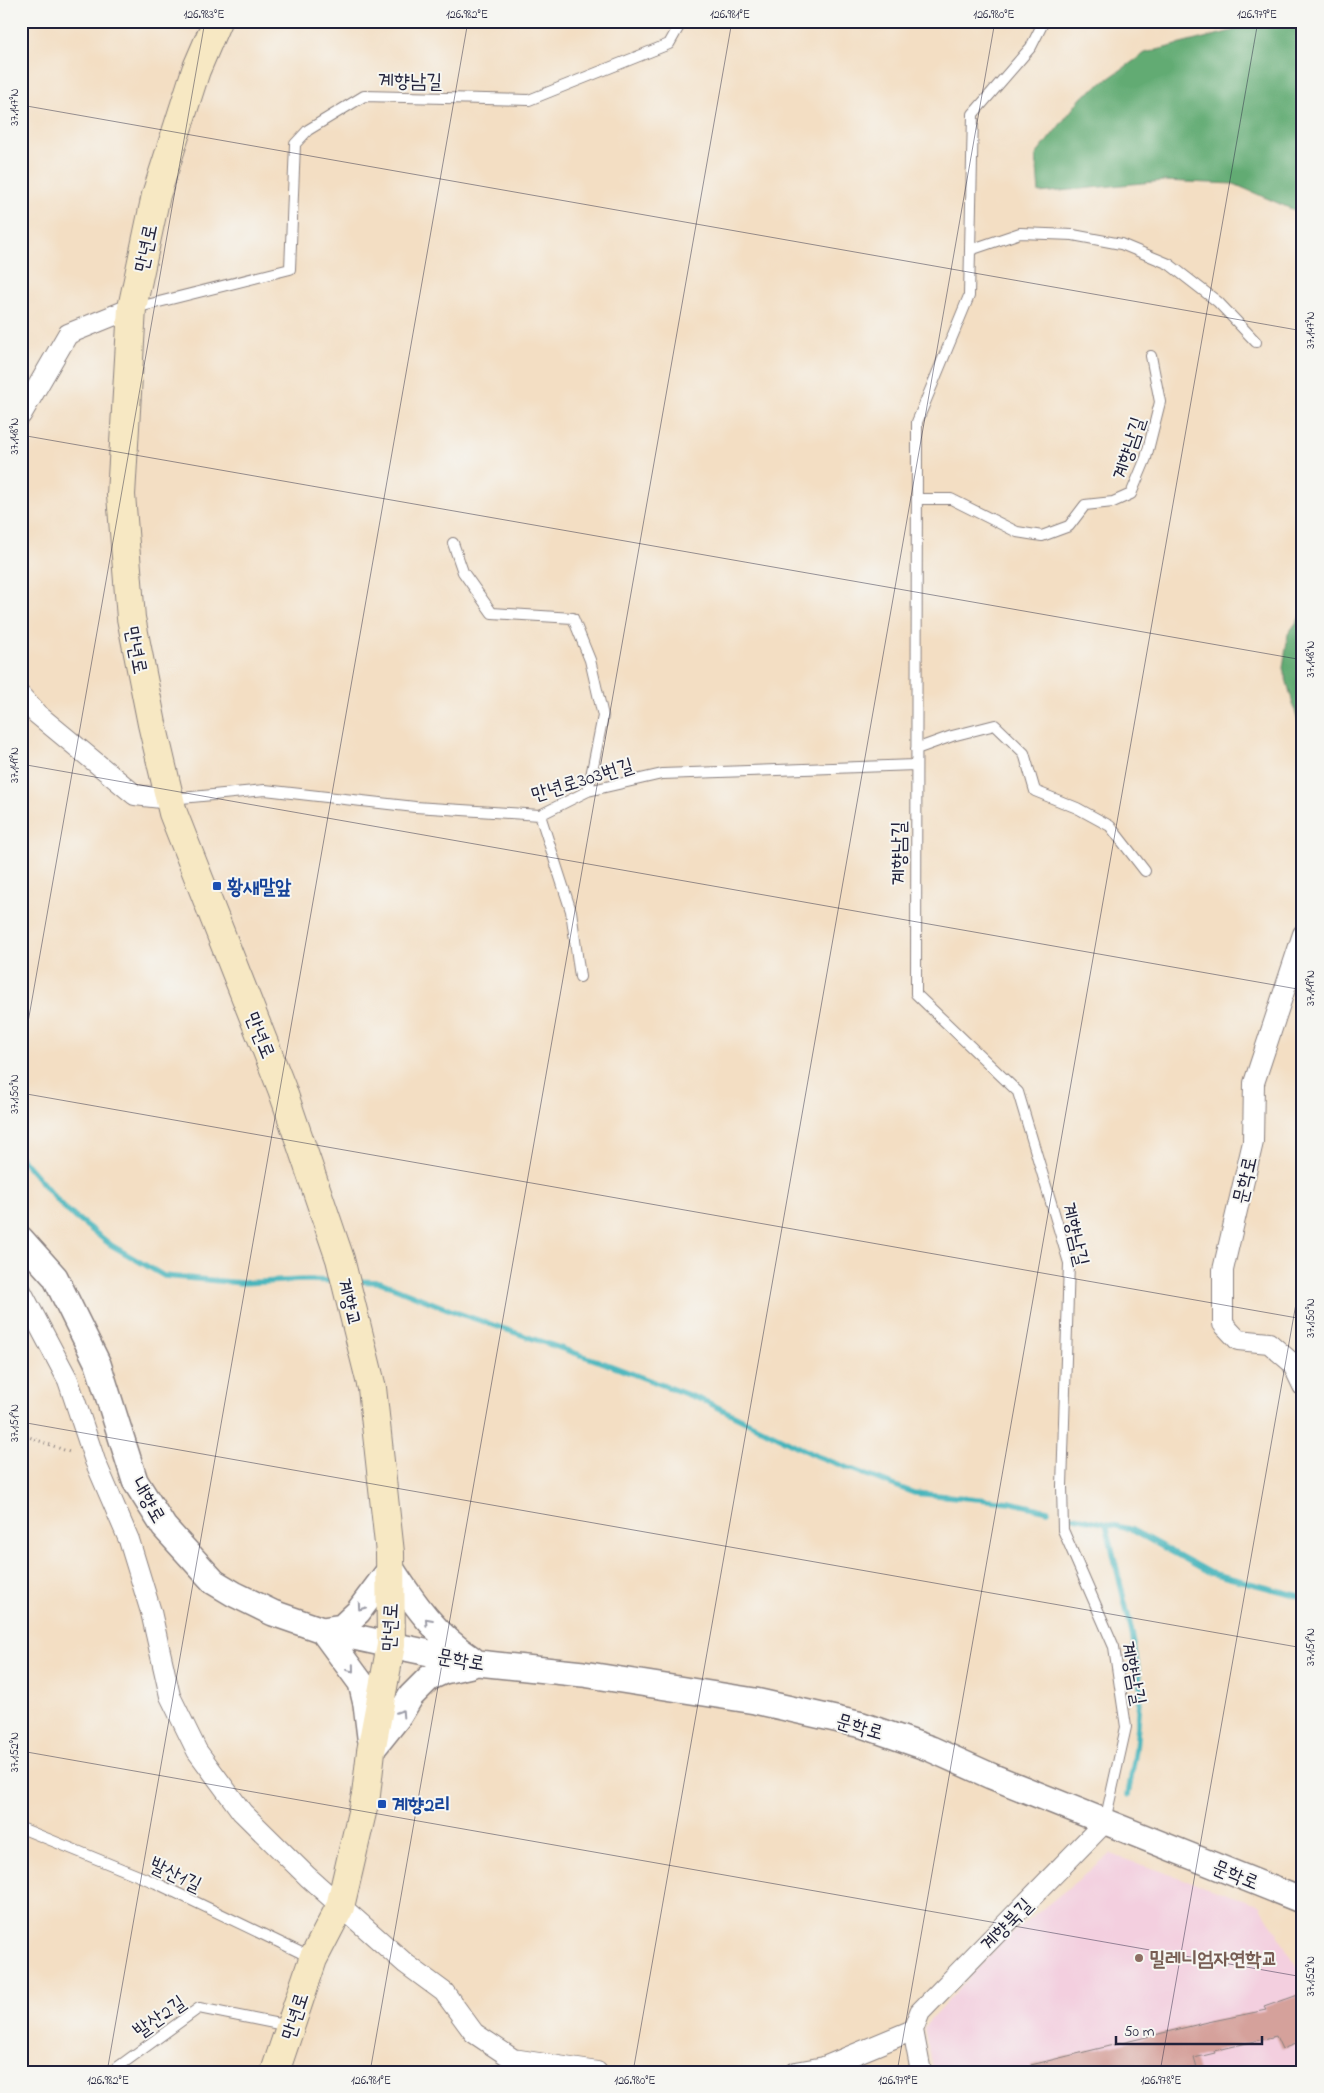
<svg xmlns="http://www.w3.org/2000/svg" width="1324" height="2093" viewBox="0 0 1324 2093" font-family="'Indie Flower','Poor Story',sans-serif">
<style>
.built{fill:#f3cfdf}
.forest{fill:#62ab73;stroke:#426657}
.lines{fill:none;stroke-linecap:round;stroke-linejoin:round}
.stream{stroke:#44b4bb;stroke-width:5.5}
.building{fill:#d5a19b}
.service-casing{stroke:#8a807f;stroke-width:12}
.minor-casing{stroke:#8a807f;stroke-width:22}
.tertiary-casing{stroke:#8a807f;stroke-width:28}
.secondary-casing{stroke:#8a807f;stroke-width:30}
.path{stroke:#8a807f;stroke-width:3;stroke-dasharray:1 4;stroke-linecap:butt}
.service{stroke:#fff;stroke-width:10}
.minor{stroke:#fff;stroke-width:20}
.tertiary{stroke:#fff;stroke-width:25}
.secondary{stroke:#f7e8c3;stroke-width:28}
.oneway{stroke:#9c9ca7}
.ticks{fill:none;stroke:#22223b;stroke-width:1;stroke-opacity:0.45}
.transit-dot{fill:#1a4fb4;stroke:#f6f6f2;stroke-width:2}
.education-dot{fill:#8d6e63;stroke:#f6f6f2;stroke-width:2}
.labels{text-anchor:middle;stroke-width:4;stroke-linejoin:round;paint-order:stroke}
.street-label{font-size:20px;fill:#22223b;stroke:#f6f6f2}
.transit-label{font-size:20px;font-weight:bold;fill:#164399;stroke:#f6f6f2;text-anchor:start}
.education-label{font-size:20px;font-weight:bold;fill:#785e54;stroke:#f6f6f2;text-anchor:start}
.neatline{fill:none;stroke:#22223b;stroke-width:2}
.ticks-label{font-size:12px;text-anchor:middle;fill:#22223b}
</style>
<rect width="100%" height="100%" fill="#f6f6f2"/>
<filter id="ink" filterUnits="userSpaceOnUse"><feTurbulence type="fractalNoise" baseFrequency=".02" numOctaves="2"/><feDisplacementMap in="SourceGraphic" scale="10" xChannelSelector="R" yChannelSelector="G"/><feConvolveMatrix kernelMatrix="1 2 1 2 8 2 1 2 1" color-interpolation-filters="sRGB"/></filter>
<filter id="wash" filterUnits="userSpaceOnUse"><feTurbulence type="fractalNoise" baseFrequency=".0096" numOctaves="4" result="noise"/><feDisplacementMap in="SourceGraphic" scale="20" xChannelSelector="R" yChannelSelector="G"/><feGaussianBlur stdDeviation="1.12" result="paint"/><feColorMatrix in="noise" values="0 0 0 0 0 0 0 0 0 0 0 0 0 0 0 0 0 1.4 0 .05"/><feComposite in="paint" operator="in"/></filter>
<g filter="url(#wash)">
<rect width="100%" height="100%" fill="#f3dec3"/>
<!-- built -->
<path class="built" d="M1110 1854 1260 1905 1303 1977V2072H933L924 2027 1004 1940Z"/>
<!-- forest -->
<path class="forest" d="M1271 21H1303V214L1234 184 1163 181 1039 193 1036 155 1082 97 1145 53Z
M1303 613V739L1283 668 1288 634Z"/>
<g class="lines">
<!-- stream -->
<path class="stream" d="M21 1158 65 1209 111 1245 164 1276 242 1283 302 1280 338 1281
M353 1281 380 1282 458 1313 604 1363 707 1402 817 1456 914 1493 1010 1502 1048 1511
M1070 1516 1130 1529 1211 1573 1303 1597
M1106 1524 1132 1633 1141 1688 1136 1749 1128 1795"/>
</g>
<g id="blocks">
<!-- building -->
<path class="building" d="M1298 1995 1303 2008V2041L1282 2049 1276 2036 1214 2051 1215 2053 1194 2058 1198 2072H1032L1031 2065 1208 2022 1266 2010 1264 2007Z"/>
</g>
</g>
<g filter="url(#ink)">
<use href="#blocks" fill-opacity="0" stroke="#8a807f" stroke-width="1"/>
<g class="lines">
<!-- service casing -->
<g class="service-casing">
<path id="service" d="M1044 21 1031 47 973 114 969 296 917 422 916 994 1018 1092 1069 1263 1062 1486 1063 1530 1114 1647 1126 1727 1105 1821
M970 250 1020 233 1073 235 1121 244 1169 264 1218 302 1256 342
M135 308 290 269 295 144 308 130 364 96 529 100 669 44 682 21
M917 499H951L1017 532 1042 536 1069 526 1085 505 1113 502 1131 494 1146 458 1160 402 1151 356
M453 543 463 572 492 613 573 618 590 660 603 716 588 791
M916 749 952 736 995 725 1024 753 1035 791 1077 808 1110 826 1145 871
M171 799 265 790 415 807 540 815 588 791 662 774 915 765
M540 815 571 911 580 977
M21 1828 156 1883 312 1958
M111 2072 199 2008 289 2026"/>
</g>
<!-- minor casing -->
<g class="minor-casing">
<path id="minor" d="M21 415 68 334 132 308
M21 696 37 714 135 795 170 799
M1303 934 1254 1083 1253 1142 1223 1270V1324L1238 1340 1269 1343 1292 1363 1303 1386
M21 1291 68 1380 95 1461 129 1540 151 1612 170 1696 197 1751 242 1812 308 1877 406 1964 444 1992 474 2033 513 2059 509 2072
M518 2071 513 2059 597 2072
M796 2072 824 2067 913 2030
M921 2072 913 2030 920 2012 1105 1822"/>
</g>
<!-- tertiary casing -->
<g class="tertiary-casing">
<path id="tertiary" d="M21 1239 55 1277 98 1364 135 1481 164 1527 214 1582 234 1594 273 1613 322 1630 391 1645 478 1663 583 1674 755 1701 862 1725 931 1749 991 1776 1303 1901
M370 1737 366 1704 361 1683 322 1630 342 1627 358 1612 391 1568C414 1604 436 1635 472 1659
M371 1751 399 1716 411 1696 429 1678 444 1671 471 1665"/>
</g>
<!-- secondary casing -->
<g class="secondary-casing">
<path id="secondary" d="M217 21 196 70 156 195 132 308 121 495 131 618 152 724 173 813 282 1089 340 1259 372 1388 390 1553 391 1645 371 1751 366 1795 340 1907 313 1959 275 2072"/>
</g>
<!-- path -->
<path class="path" d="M21 1434 72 1453"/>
<!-- service -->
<use href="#service" class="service"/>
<!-- minor -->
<use href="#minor" class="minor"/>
<!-- tertiary -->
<use href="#tertiary" class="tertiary"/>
<!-- secondary -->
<use href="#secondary" class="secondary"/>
</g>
<!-- one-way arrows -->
<defs><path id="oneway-chevron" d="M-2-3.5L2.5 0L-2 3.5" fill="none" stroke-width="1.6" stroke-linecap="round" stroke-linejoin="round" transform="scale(1.25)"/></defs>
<g class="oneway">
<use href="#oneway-chevron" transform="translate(361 1607) rotate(125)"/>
<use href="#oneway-chevron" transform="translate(428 1621) rotate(-132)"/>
<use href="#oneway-chevron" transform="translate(351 1669) rotate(51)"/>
<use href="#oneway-chevron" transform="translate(401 1713) rotate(-57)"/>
</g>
</g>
<!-- ticks -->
<path class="ticks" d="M21 105 1303 331M21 435 1303 660M21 764 1303 990M21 1062 205 21M21 1093 1303 1319M21 1422 1303 1648M21 1751 1303 1977M107 2072 468 21M370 2072 732 21M633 2072 995 21M897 2072 1258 21M1160 2072 1303 1264"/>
<!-- markers -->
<g class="transit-dot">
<rect x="212" y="881" width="10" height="10" rx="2.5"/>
<rect x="377" y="1799" width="10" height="10" rx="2.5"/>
</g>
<circle class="education-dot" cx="1139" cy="1958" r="5"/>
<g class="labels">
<!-- street labels -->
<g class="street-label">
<text transform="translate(410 80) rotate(1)" y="7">계향남길</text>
<text transform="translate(145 248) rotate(-78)" y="7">만년로</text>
<text transform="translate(1128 448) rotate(-72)" y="7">계향남길</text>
<text transform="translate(137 650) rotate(79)" y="7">만년로</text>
<text transform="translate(582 779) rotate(-17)" y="7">만년로303번길</text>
<text transform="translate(898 853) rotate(-90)" y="7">계향남길</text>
<text transform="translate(261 1035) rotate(68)" y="7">만년로</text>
<text transform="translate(1244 1180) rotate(-77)" y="7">문학로</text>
<text transform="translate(1076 1234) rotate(77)" y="7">계향남길</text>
<text transform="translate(350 1302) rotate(76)" y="7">계향교</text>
<text transform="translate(149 1500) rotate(60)" y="7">내향로</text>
<text transform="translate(389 1627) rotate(-87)" y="7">만년로</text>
<text transform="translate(461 1659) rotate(10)" y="7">문학로</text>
<text transform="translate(1134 1673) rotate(79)" y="7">계향남길</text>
<text transform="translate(860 1726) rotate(16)" y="7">문학로</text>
<text transform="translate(176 1874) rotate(25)" y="7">발산1길</text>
<text transform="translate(1236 1874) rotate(22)" y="7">문학로</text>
<text transform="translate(1006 1924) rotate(-46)" y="7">계향북길</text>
<text transform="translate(159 2016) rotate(-35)" y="7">발산2길</text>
<text transform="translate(294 2016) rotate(-72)" y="7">만년로</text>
</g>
<!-- transit labels -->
<g class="transit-label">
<text x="227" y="893">황새말앞</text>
<text x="392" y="1811">계향2리</text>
</g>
<!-- education labels -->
<g class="education-label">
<text x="1149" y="1965">밀레니엄자연학교</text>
</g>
</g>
<!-- margin -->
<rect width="1324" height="2093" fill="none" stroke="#f6f6f2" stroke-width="55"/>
<!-- scale -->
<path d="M1116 2036v8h146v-8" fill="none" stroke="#22223b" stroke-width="2.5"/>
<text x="1124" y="2036" font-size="15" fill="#22223b" stroke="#f6f6f2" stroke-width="4" paint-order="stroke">50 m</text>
<rect x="28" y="28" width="1268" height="2038" class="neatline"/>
<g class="ticks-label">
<text x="204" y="18">126.983°E</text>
<text x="467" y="18">126.982°E</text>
<text x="730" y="18">126.981°E</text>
<text x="994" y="18">126.980°E</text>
<text x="1257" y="18">126.979°E</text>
<text transform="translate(14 107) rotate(-90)" y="4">37.147°N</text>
<text transform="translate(1310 330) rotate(-90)" y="4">37.147°N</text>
<text transform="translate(14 436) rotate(-90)" y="4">37.148°N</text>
<text transform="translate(1310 659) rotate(-90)" y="4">37.148°N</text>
<text transform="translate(14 765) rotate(-90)" y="4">37.149°N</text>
<text transform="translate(1310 988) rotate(-90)" y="4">37.149°N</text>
<text transform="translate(14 1094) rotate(-90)" y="4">37.150°N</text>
<text transform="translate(1310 1318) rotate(-90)" y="4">37.150°N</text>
<text transform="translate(14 1423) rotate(-90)" y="4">37.151°N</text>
<text transform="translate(1310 1647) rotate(-90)" y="4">37.151°N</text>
<text transform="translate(14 1752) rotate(-90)" y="4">37.152°N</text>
<text transform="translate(1310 1976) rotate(-90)" y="4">37.152°N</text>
<text x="108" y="2084">126.982°E</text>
<text x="371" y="2084">126.981°E</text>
<text x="635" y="2084">126.980°E</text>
<text x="898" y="2084">126.979°E</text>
<text x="1161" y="2084">126.978°E</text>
</g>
</svg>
